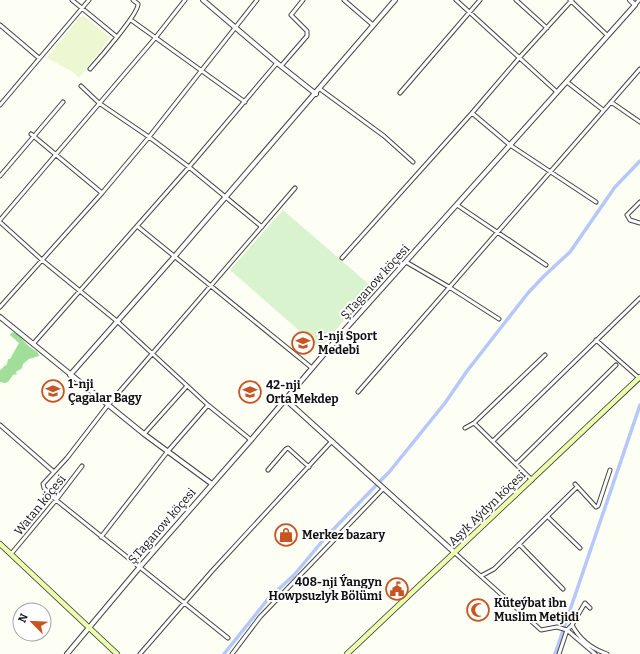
<svg xmlns="http://www.w3.org/2000/svg" width="640" height="654" viewBox="0 0 640 654" font-family="Bitter,serif">
<style>
.farmland{fill:#edf7d2}
.forest{fill:#a0de9a}
.pitch{fill:#d8f3cd}
.lines{fill:none;stroke-linecap:round;stroke-linejoin:round}
.canal{stroke:#b6c8f9;stroke-width:3.5}
.minor-casing{stroke:#444;stroke-width:5}
.tertiary-casing{stroke:#444;stroke-width:6}
.secondary-casing{stroke:#333;stroke-width:6}
.minor{stroke:#fff;stroke-width:3}
.tertiary{stroke:#fff;stroke-width:4}
.secondary{stroke:#ebffaf;stroke-width:4.5}
.labels{text-anchor:middle;stroke-width:4;stroke-linejoin:round;paint-order:stroke}
.street-label{font-size:12px;fill:#111;stroke:#fff}
.poi-label{font-size:12px;font-weight:bold;fill:#111;stroke:#fff;text-anchor:start}
</style>
<rect width="100%" height="100%" fill="#fdfff4"/>
<!-- farmland -->
<path class="farmland" d="M84 16 110 38 79 78 73 72 47 58 80 17Z"/>
<!-- forest -->
<path class="forest" d="M12 332C21 334 23 342 30 347 34 351 38 350 39 356L29 359 23 364 22 368 16 372 17 374 13 375 8 382 5 383 0 382V370L7 364 8 359H10L19 343 10 335Z"/>
<!-- pitch -->
<path class="pitch" d="M283 210 372 287 320 349 230 270Z"/>
<g class="lines">
<!-- canal -->
<path class="canal" d="M224 654 268 599 294 575 325 538 390 471 445 403 467 371 528 293 544 276 570 252 615 187 640 161
M555 654 640 405"/>
<!-- minor casing -->
<g class="minor-casing">
<path id="minor" d="M72 0 117 37
M344 0 373 25
M456 0 557 92
M516 0 547 28
M570 0 607 35
M635 5 639 0
M131 20 245 102
M0 25 39 58
M281 66 307 36V31L291 15 303 0
M90 69C99 59 139 13 138 4L133 0
M567 82 603 110
M81 86 99 103 149 137 189 167 262 227
M320 89 384 136 413 162
M400 93 480 0
M611 102 640 122
M0 105 89 0
M472 113 510 145 596 202
M31 134 102 193
M0 176 63 102
M640 202 627 215 630 220 640 223
M457 205 546 265
M0 220 156 37 185 0
M0 222 42 260 118 322 208 405 251 440
M137 226 312 368
M342 258 472 113 520 57 572 0
M406 262 449 287 499 319
M0 307 102 193 149 137 257 0
M596 340 639 378
M33 344 189 167 277 63
M358 392 640 69
M474 423 545 355
M0 425 54 472
M465 428 474 423 532 480
M144 434 187 386
M493 441 640 298
M516 464 616 365
M268 470 286 449 288 448 309 467
M575 484 596 507 598 506 610 470
M548 517 580 548
M101 537 168 451 208 405
M519 544 563 589
M455 553 541 630 557 627 567 630 595 654
M11 554 56 500 82 466
M481 576 494 569 577 487
M572 625C580 640 592 649 607 654
M228 638 56 500 44 488 43 484 67 458 108 405 295 188
M140 654 212 571 332 441
M232 654 260 617 383 489
M559 654 567 630 572 625 585 603 590 608"/>
</g>
<!-- tertiary casing -->
<g class="tertiary-casing">
<path id="tertiary" d="M203 0 277 63 316 94
M0 317 144 434 212 484
M70 375 174 257 395 0
M285 399 455 553
M67 654 139 568 251 440 342 333 635 5 630 0"/>
</g>
<!-- secondary casing -->
<g class="secondary-casing">
<path id="secondary" d="M0 544 117 654
M347 654 640 377"/>
</g>
<!-- minor -->
<use href="#minor" class="minor"/>
<!-- tertiary -->
<use href="#tertiary" class="tertiary"/>
<!-- secondary -->
<use href="#secondary" class="secondary"/>
</g>
<!-- icons -->
<defs>
<g id="school-ring" transform="scale(1.15)"><circle r="9.5" fill="#fff" stroke="#c85521" stroke-width="1.5"/><path d="M0-5L7-2L0 1L-7-2ZM-4 1L0 2.5L4 1V4Q0 6-4 4Z" fill="#c85521"/></g>
<g id="shop-ring" transform="scale(1.15)"><circle r="9.5" fill="#fff" stroke="#c85521" stroke-width="1.5"/><path d="M-5-2.5h2.3a2.7 3.5 0 0 1 5.4 0H5L5.5 6h-11ZM-1.5-2.5h3a1.5 2.3 0 0 0-3 0Z" fill="#c85521"/></g>
<g id="civic-ring" transform="scale(1.15)"><circle r="9.5" fill="#fff" stroke="#c85521" stroke-width="1.5"/><path d="M-.6-6.5H3V-4.5H.6V-3L4-1V1h2V6H-6V1h2V-1L-.6-3ZM-1.2 2.5V6h2.4V2.5Z" fill="#c85521"/></g>
<g id="mosque-ring" transform="scale(1.15)"><circle r="9.5" fill="#fff" stroke="#c85521" stroke-width="1.5"/><path d="M3.5-4.9A6 6 0 1 0 3.5 4.9A5 5 0 1 1 3.5-4.9Z" fill="#c85521"/></g>
</defs>
<g fill-rule="evenodd">
<use href="#school-ring" x="303" y="343"/>
<use href="#school-ring" x="53" y="391"/>
<use href="#school-ring" x="250" y="392"/>
<use href="#shop-ring" x="286" y="535"/>
<use href="#civic-ring" x="397" y="589"/>
<use href="#mosque-ring" x="478" y="610"/>
</g>
<g class="labels">
<!-- street labels -->
<g class="street-label">
<text transform="translate(375 282) rotate(-48)" y="4">Ş.Taganow köçesi</text>
<text transform="translate(40 505) rotate(-51)" y="4">Watan köçesi</text>
<text transform="translate(487 508) rotate(-44)" y="4">Aşyk Aýdyn köçesi</text>
<text transform="translate(162 526) rotate(-49)" y="4">Ş.Taganow köçesi</text>
</g>
<!-- poi labels -->
<g class="poi-label">
<text x="318" y="340">1-nji Sport<tspan x="318" dy="14">Medebi</tspan></text>
<text x="68" y="388">1-nji<tspan x="68" dy="14">Çagalar Bagy</tspan></text>
<text x="266" y="389">42-nji<tspan x="266" dy="14">Orta Mekdep</tspan></text>
<text x="302" y="539">Merkez bazary</text>
<text x="382" y="586" text-anchor="end">408-nji Ýangyn<tspan x="382" dy="14">Howpsuzlyk Bölümi</tspan></text>
<text x="494" y="607">Küteýbat ibn<tspan x="494" dy="14">Muslim Metjidi</tspan></text>
</g>
</g>
<!-- north arrow -->
<g transform="translate(32 622) rotate(294)"><circle r="19" fill="#ffffff" stroke="#a0a0a0"/>
<path d="M0-3L7 15L0 10L-7 15Z" fill="#c85521"/>
<text y="-6" font-size="11" font-weight="bold" text-anchor="middle" fill="#111111">N</text>
</g>
</svg>
